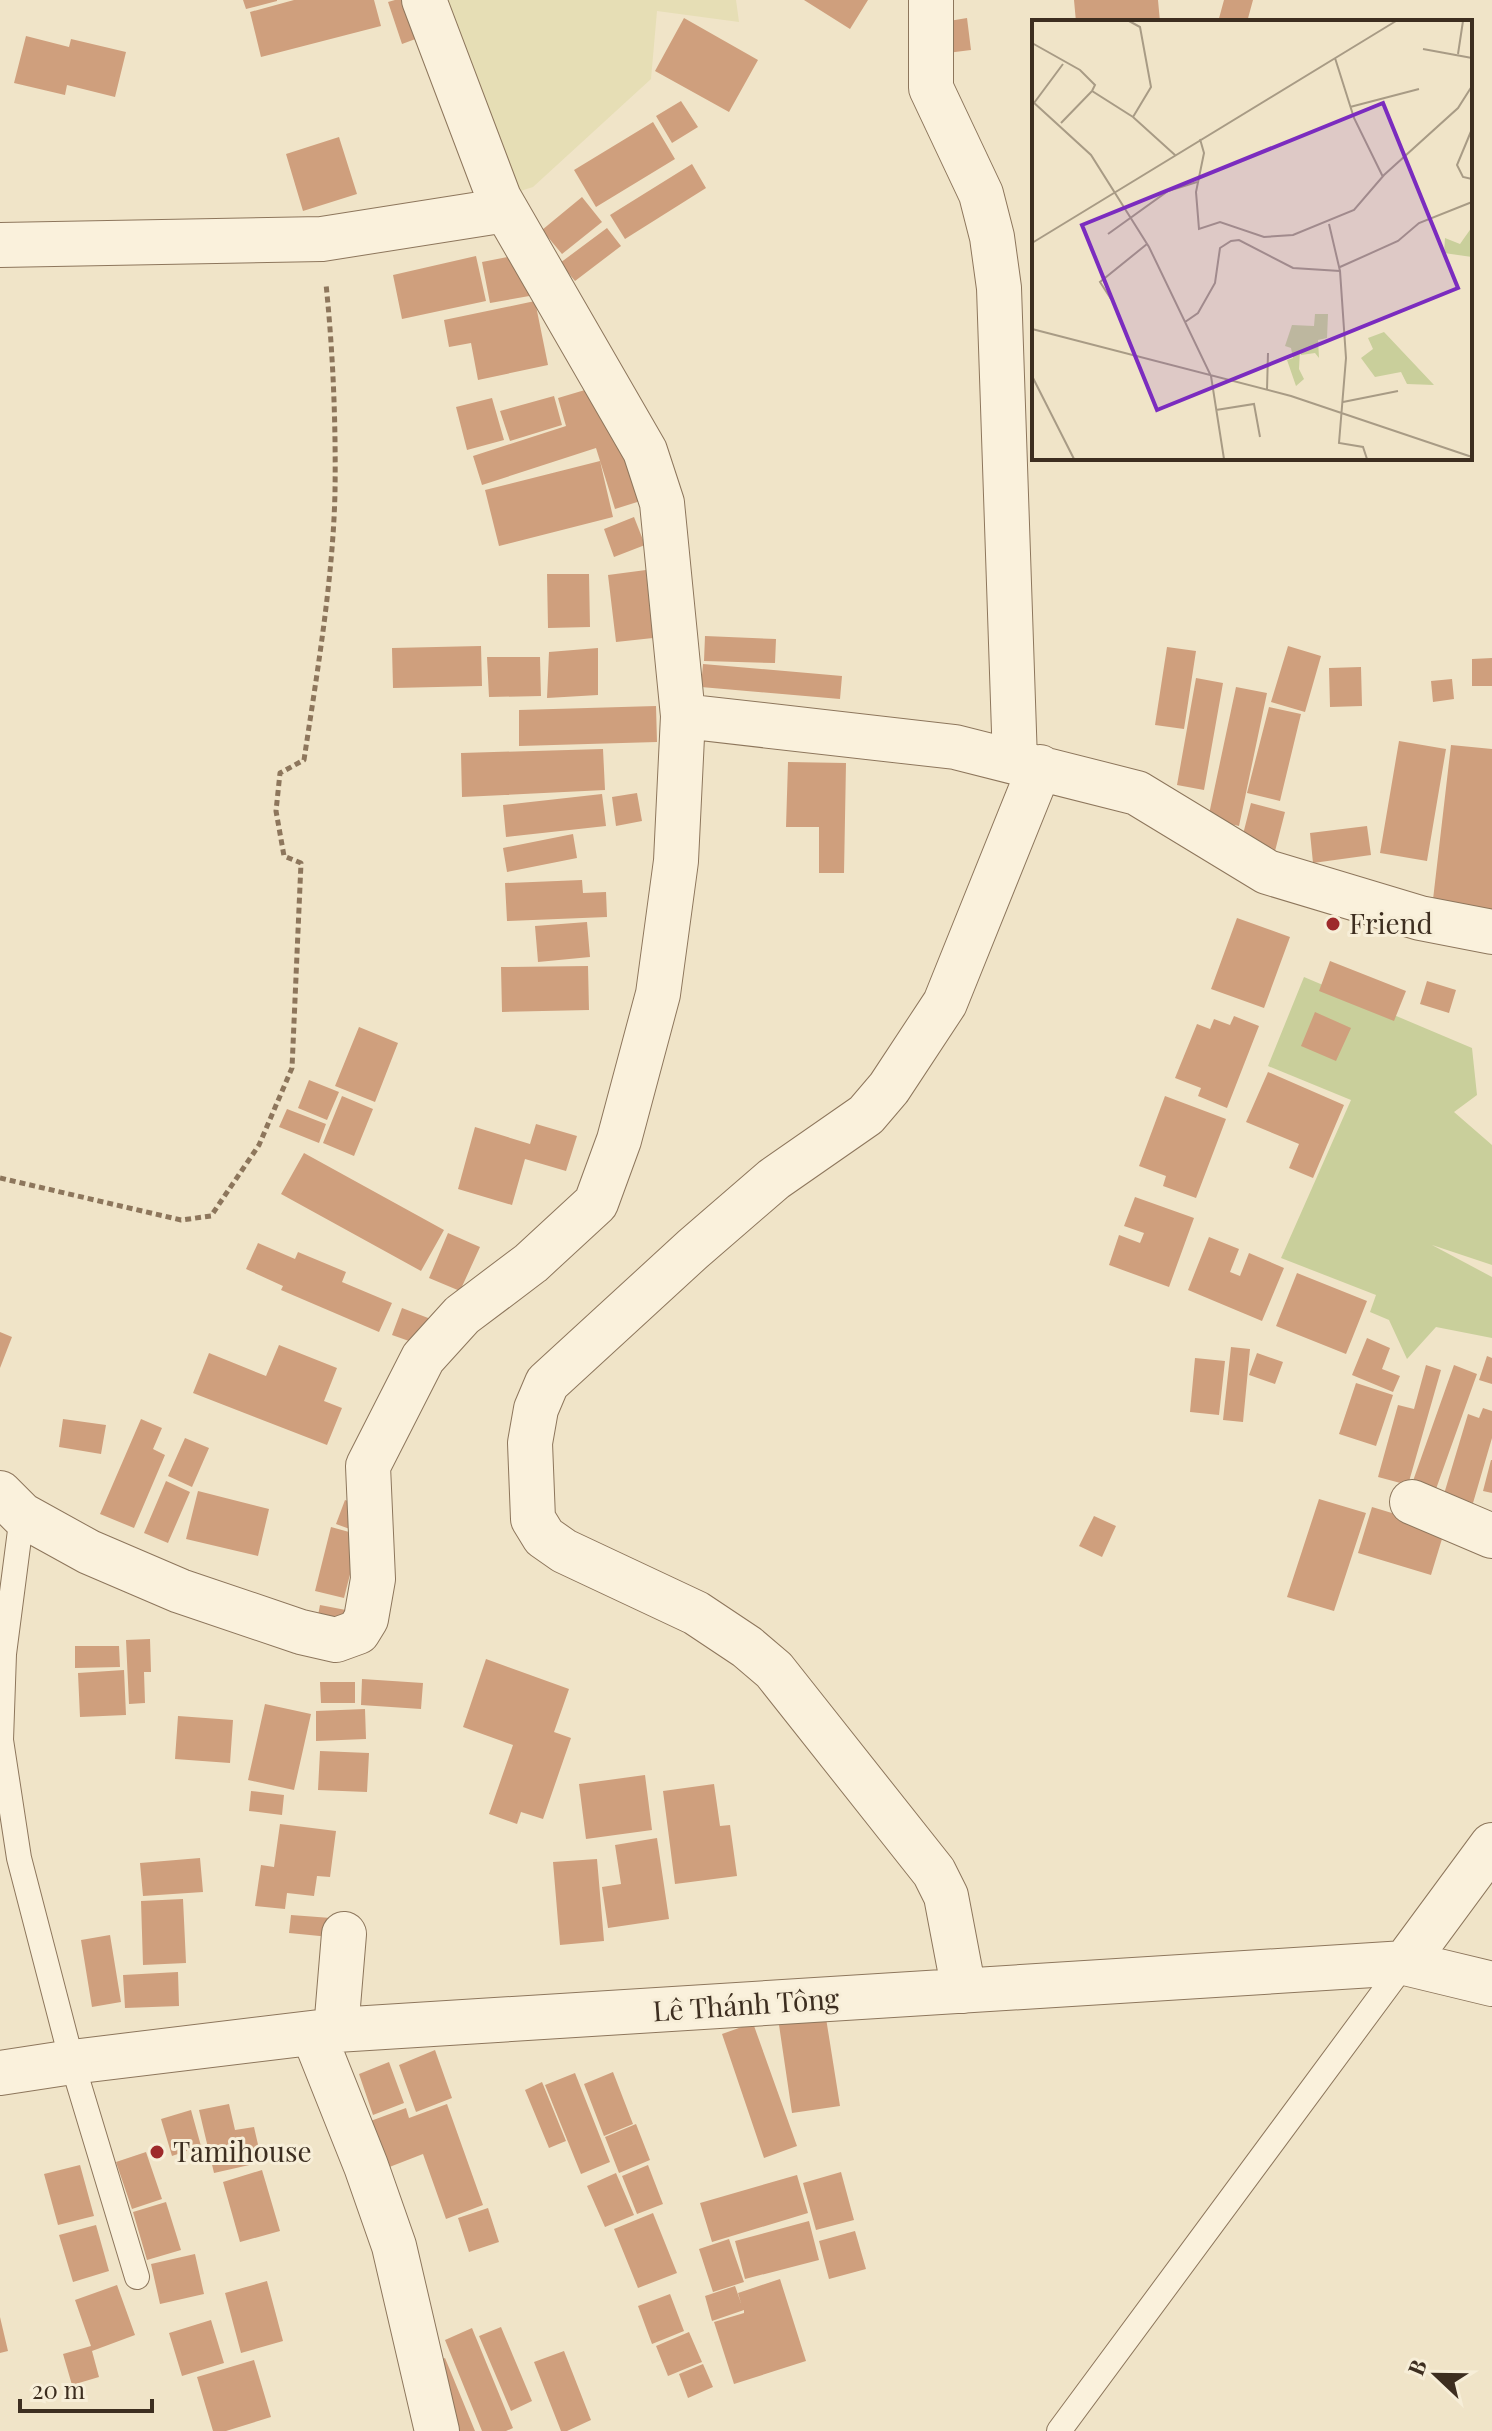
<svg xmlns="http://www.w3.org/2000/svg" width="1492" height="2431" viewBox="0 0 1492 2431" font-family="'Playfair Display',serif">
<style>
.farmland{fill:#e6deb5}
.green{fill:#c9cf9b}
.building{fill:#cf9f7d}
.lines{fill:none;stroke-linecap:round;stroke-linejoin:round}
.lane-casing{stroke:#8d765c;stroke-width:26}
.street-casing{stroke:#8d765c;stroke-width:46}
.path{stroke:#8d765c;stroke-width:5;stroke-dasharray:6 4;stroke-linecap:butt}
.lane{stroke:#faf1dc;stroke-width:24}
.street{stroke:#faf1dc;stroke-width:44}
.poi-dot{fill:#9e2a2b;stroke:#f7eed8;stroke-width:3}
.labels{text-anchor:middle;stroke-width:6;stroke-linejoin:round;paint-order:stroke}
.poi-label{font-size:28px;fill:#3d2e20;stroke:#f7eed8;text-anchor:start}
.street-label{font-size:28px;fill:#3d2e20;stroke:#f7eed8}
.inset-road{fill:none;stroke:#a89b85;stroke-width:2}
.view{fill:#7b2cbf;fill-opacity:0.15;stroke:#7b2cbf;stroke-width:4}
.inset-edge{fill:none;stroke:#3d2e20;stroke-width:4}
</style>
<rect width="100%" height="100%" fill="#f0e4c8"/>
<!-- farmland -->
<path class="farmland" d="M432 0H736L739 22 657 11 651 79 533 187 499 198Z"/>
<!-- green -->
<path class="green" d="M1304 977 1472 1048 1477 1095 1454 1112 1492 1145V1265L1432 1245 1492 1277V1338L1436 1327 1407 1359 1389 1320 1370 1312 1376 1295 1281 1258 1351 1100 1268 1066Z"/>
<!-- building -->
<path class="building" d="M243 0H277V1L246 9Z
M294 0H374L381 26 261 57 250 12Z
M395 0H418L429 34 402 44 388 2Z
M804 0H868L850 29Z
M1074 0H1158L1160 22H1076Z
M1224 0H1253L1247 22H1218Z
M684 18 758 60 729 112 655 71Z
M967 18 971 50 947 53 943 22Z
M26 36 69 47 71 39 126 52 115 97 67 85 65 95 14 83Z
M681 101 698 127 672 143 656 116Z
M653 122 675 159 596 207 574 170Z
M339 137 357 194 303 211 286 154Z
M692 164 706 188 625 239 610 215Z
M582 197 602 222 562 254 542 230Z
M607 228 621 246 575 281 560 263Z
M527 253 535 295 490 303 482 262Z
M476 256 486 301 402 319 393 275Z
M535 301 548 365 478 380 471 343 449 347 444 320Z
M595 387 650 498 615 509 596 448 482 485 473 456 566 426 558 398Z
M554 396 562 425 510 441 500 411Z
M492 398 504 440 467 450 456 407Z
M600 461 613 517 499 546 485 490Z
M634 517 645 545 614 557 604 529Z
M646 570 653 638 616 642 608 575Z
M547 574H589L590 627 548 628Z
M705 636 776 639 775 663 704 661Z
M481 646 482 686 393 688 392 648Z
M1288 646 1321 656 1305 712 1271 702Z
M1167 647 1196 651 1184 729 1155 725Z
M598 648V695L547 698 549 652Z
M487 657H540L541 696 489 697Z
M1492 658V686H1472V659Z
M703 664 842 676 840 699 701 687Z
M1361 667 1362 706 1330 707 1329 668Z
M1196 678 1223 683 1204 790 1177 785Z
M1452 679 1454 699 1433 702 1431 681Z
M1236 687 1267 693 1239 826 1208 819Z
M656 706 657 742 519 746V710Z
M1269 707 1301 714 1280 801 1247 793Z
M1399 741 1446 749 1427 861 1380 853Z
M1451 745 1492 749V914L1432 908Z
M603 749 605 790 462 797 461 753Z
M788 762 846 763 844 873H819V827H786Z
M637 793 642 821 616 826 612 797Z
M602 794 606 826 506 837 503 805Z
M1251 803 1285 812 1274 855 1240 846Z
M1367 826 1371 855 1313 863 1310 833Z
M573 834 577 858 507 872 503 848Z
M582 880 583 893 606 892 607 917 507 921 505 883Z
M1237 918 1290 937 1264 1008 1211 989Z
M587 922 590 957 538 962 535 926Z
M1330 961 1406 991 1394 1021 1319 991Z
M588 966 589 1010 502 1012 501 967Z
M1427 981 1456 990 1449 1013 1420 1004Z
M1315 1012 1351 1028 1336 1061 1301 1046Z
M1234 1016 1259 1026 1227 1108 1198 1096 1201 1088 1175 1078 1197 1024 1210 1029 1214 1019 1230 1025Z
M359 1027 398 1043 375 1102 335 1086Z
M1268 1072 1344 1105 1313 1178 1289 1168 1299 1144 1246 1122Z
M309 1080 339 1092 327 1120 298 1108Z
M342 1096 373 1109 354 1156 323 1143Z
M1165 1096 1226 1119 1196 1198 1163 1186 1166 1176 1139 1166Z
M287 1109 326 1124 319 1143 279 1127Z
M536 1124 577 1136 566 1171 525 1159 512 1205 458 1189 475 1127 530 1144Z
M304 1153 444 1230 421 1271 281 1194Z
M1135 1197 1194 1218 1169 1287 1109 1265 1119 1235 1140 1243 1144 1233 1124 1226Z
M448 1233 480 1247 460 1291 429 1278Z
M1209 1237 1239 1249 1230 1272 1240 1276 1249 1253 1284 1268 1262 1321 1188 1290Z
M258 1243 295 1259 298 1252 346 1272 342 1282 392 1303 379 1332 281 1290 283 1286 246 1269Z
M1297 1273 1367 1301 1346 1354 1276 1326Z
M402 1308 436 1321 426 1347 392 1335Z
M0 1332 12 1337 0 1368Z
M1367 1338 1390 1348 1382 1369 1400 1376 1393 1392 1352 1375Z
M279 1345 337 1368 324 1401 342 1408 327 1445 193 1393 209 1353 266 1376Z
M1231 1347 1250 1349 1243 1422 1223 1420Z
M1257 1353 1283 1362 1275 1384 1249 1375Z
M1487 1356 1492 1358V1384L1479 1380Z
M1195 1358 1225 1361 1219 1415 1190 1412Z
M1426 1365 1441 1370 1408 1485 1378 1477 1398 1405 1414 1409Z
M1454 1365 1477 1374 1431 1503 1408 1495Z
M1356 1383 1393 1395 1376 1446 1339 1434Z
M1483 1408 1492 1411V1438L1473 1503 1444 1494 1468 1414 1479 1418Z
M63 1419 106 1425 101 1454 59 1447Z
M141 1419 162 1428 153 1449 165 1455 134 1528 100 1514Z
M185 1438 209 1448 192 1487 168 1476Z
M1491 1460H1492V1493L1483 1491Z
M166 1481 190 1492 168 1543 144 1533Z
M198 1491 269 1509 258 1556 186 1539Z
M1319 1499 1366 1513 1334 1611 1287 1597Z
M345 1500 377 1512 369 1536 336 1524Z
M1372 1507 1445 1529 1431 1575 1358 1553Z
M1094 1516 1116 1526 1102 1557 1079 1546Z
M331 1527 360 1535 344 1598 315 1591Z
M320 1605 351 1611 316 1626Z
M150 1639 151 1672H144L145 1703 129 1704 126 1640Z
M75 1646H119L120 1667 75 1668Z
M486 1659 569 1689 554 1732 571 1738 543 1819 521 1812 517 1824 489 1814 513 1745 463 1727Z
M124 1670 126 1715 80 1717 78 1673Z
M362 1679 423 1683 421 1709 361 1705Z
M320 1682H355V1703H321Z
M265 1704 311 1714 294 1790 248 1780Z
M365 1709 366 1739 316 1741V1711Z
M178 1716 233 1720 230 1763 175 1759Z
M320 1751 369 1753 367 1792 318 1790Z
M645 1775 652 1830 586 1839 579 1784Z
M714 1784 720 1826 730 1825 737 1876 675 1884 663 1791Z
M251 1791 284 1795 282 1815 249 1811Z
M280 1824 336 1831 330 1877 317 1876 314 1896 287 1893 285 1909 255 1906 261 1865 274 1867Z
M657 1838 669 1919 608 1928 602 1887 621 1884 615 1845Z
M200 1858 203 1892 143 1896 140 1863Z
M597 1859 604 1941 560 1945 553 1862Z
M183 1899 186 1963 143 1965 141 1901Z
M291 1915 331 1918 330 1937 289 1933Z
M110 1935 121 2002 92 2007 81 1940Z
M178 1972 179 2006 125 2008 123 1975Z
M826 2018 840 2106 792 2113 779 2025Z
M753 2023 797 2146 764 2158 722 2034Z
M435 2050 452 2098 416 2112 399 2065Z
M389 2062 404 2103 373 2115 359 2074Z
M613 2072 633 2124 604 2136 584 2084Z
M575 2073 610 2162 581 2174 545 2085Z
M542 2082 566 2141 549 2148 525 2090Z
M229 2104 235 2130 254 2127 262 2162 214 2173 199 2110Z
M447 2104 483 2205 446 2219 423 2154 374 2173 357 2126 406 2108 409 2118Z
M191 2110 201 2146 172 2156 161 2119Z
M636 2124 650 2160 619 2173 605 2137Z
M146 2152 162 2199 132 2209 116 2162Z
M80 2165 94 2216 58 2225 44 2174Z
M648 2165 663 2204 637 2214 622 2176Z
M262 2170 280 2231 240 2242 223 2182Z
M841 2172 854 2220 816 2230 803 2183Z
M616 2173 634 2215 605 2227 587 2186Z
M797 2175 808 2213 712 2242 700 2203Z
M166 2202 181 2250 147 2260 133 2212Z
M488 2208 499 2242 469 2252 458 2218Z
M653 2213 677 2273 638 2288 614 2229Z
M809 2221 819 2260 745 2279 735 2241Z
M96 2225 109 2271 73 2282 59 2235Z
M855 2231 866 2269 829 2279 819 2241Z
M729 2239 744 2282 713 2292 699 2249Z
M195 2254 204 2294 160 2304 151 2264Z
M780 2279 806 2361 734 2384 714 2322 744 2313V2310L712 2321 705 2296 735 2286 741 2303 738 2293Z
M267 2281 283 2341 241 2353 225 2293Z
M117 2285 135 2335 92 2351 99 2377 72 2385 63 2354 91 2346 75 2300Z
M670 2294 684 2331 652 2344 638 2306Z
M0 2317 8 2351 0 2353Z
M211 2320 224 2363 182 2376 169 2333Z
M501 2327 532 2401 511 2411 479 2336Z
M472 2328 513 2428 506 2431H482L445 2340Z
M689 2332 702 2362 668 2376 656 2346Z
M564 2351 591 2420 567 2431H561L534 2362Z
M445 2358 475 2431H436L412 2372Z
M254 2360 271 2417 226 2431H213L197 2377Z
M703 2364 713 2387 688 2398 679 2374Z"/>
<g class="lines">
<!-- lane casing -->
<g class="lane-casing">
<path id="lane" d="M22 1515 4 1654 1 1740 19 1858 72 2062 137 2277
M1059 2431 1405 1963"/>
</g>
<!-- street casing -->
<g class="street-casing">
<path id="street" d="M931 0V88L981 194 992 237 999 288 1015 761
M0 245 322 239 506 210
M683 716 955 747 1137 793 1267 872 1420 918 1492 932
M0 1493 22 1515 89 1552 180 1591 301 1632 336 1640 358 1632 366 1619 373 1579 368 1466 423 1358 462 1315 531 1263 596 1203 619 1140 658 994 676 861 683 716 662 503 645 451 499 198 424 0
M1412 1502 1492 1536
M1405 1963 1492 1845
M964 1991 946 1896 934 1872 774 1670 747 1647 696 1613 564 1551 544 1537 533 1519 530 1443 536 1409 547 1383 693 1249 774 1179 866 1115 889 1088 945 1003 1040 767
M336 2030 344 1934
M313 2033 366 2166 394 2246 437 2431
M0 2073 72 2062 336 2030 1405 1963 1492 1984"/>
</g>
<!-- path -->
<path class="path" d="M0 1178 181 1220 211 1216 259 1145 292 1068 301 863 284 856 276 811 280 773 304 760C317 673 333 580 335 492 336 423 333 352 326 284"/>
<!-- lane -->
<use href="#lane" class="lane"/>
<!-- street -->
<use href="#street" class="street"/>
</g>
<!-- markers -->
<g class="poi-dot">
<circle cx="1333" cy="924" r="8"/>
<circle cx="157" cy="2152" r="8"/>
</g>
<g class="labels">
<!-- poi labels -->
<g class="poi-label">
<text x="1349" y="934">Friend</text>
<text x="173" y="2162">Tamihouse</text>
</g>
<!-- street labels -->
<g class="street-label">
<text transform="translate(746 2005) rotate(-4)" y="10">Lê Thánh Tông</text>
</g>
</g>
<!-- overview -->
<g transform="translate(1032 20)">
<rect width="440" height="440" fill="#f0e4c8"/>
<path d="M440 207V237L412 233 413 218 428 224ZM283 294H296L295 318 286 320 287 338 283 333 269 335 268 330 267 349 272 359 264 366 255 340 261 338 259 328 253 326 260 305 282 306ZM352 312 402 365 375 364 369 352 343 357 329 338 341 329 336 318Z" fill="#c9cf9b"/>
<path class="inset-road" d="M97 1 108 7 119 67 101 97M0 23 48 50 63 65 60 71M391 29 440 38M426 34 431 1M303 38 322 98 351 157M0 81 59 135 117 227 179 356 192 439M2 83 31 44M318 87 387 69M29 103 60 71 101 97 143 135M440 109 425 145 431 157 440 159M168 119 172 133 164 172 167 209 188 202 232 217 261 215 322 190 352 155 426 88 440 66M297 204 308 251 314 338 307 423 331 427 335 439M76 214 136 171 165 162M0 223 364 1M308 247 366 221 387 203 440 182M79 279 68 262 115 224M153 302 166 293 183 263 188 228 199 221 207 220 261 248 308 251M0 309 259 376 440 437M0 356 42 439M235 370 236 333M311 382 366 371M184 390 222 384 228 417"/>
<path class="view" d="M351 83 426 268 125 390 50 205Z"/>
<rect width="440" height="440" class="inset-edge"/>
</g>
<!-- north arrow -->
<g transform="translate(1436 2375) rotate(292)" stroke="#f7eed8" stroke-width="6" paint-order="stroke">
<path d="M0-6L14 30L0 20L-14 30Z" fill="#3d2e20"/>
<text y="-12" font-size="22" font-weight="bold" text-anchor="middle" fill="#3d2e20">B</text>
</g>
<!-- scale -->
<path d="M20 2399v12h132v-12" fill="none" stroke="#3d2e20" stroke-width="4"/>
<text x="32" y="2399" font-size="24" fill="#3d2e20" stroke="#f7eed8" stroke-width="6" paint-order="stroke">20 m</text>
</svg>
